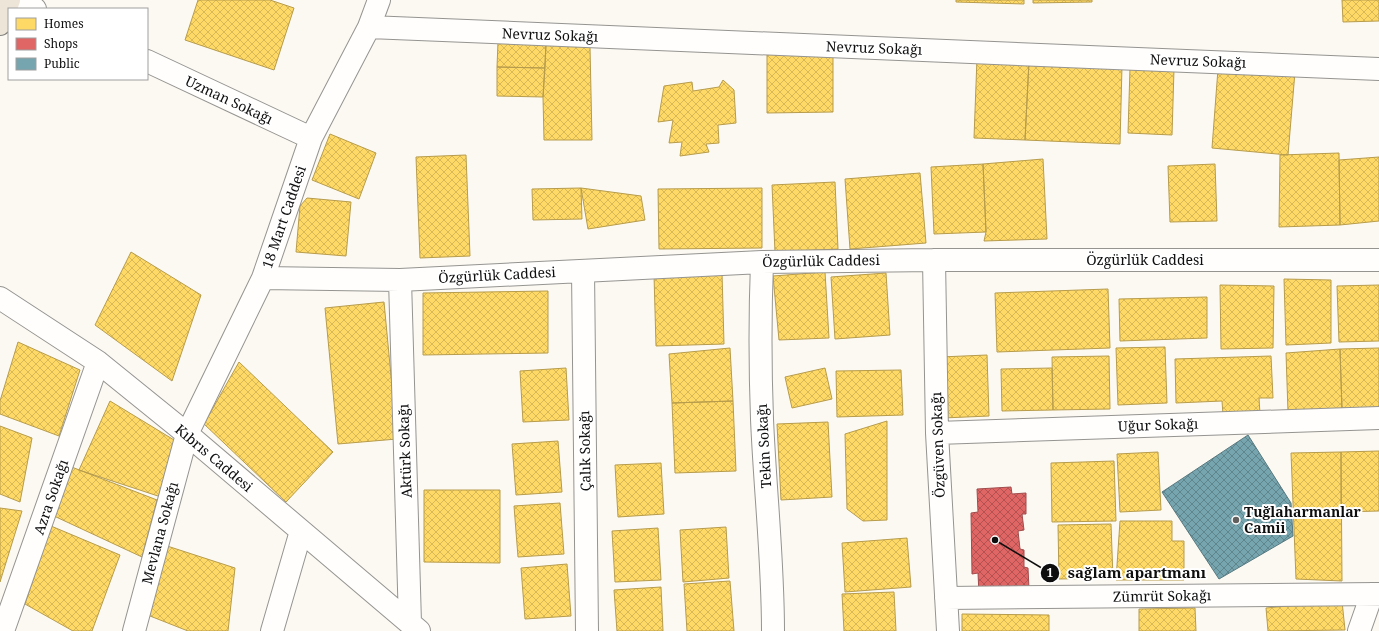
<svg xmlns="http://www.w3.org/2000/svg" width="1379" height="631" viewBox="0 0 1379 631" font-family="'Noto Serif',serif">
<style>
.homes{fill:url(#homes-cross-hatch);stroke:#b79c4c}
.shops{fill:url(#shops-cross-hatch);stroke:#a14c4c}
.public{fill:url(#public-cross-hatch);stroke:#57787f}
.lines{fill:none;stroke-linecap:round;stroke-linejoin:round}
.minor-casing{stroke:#959491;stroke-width:24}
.major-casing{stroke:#82817e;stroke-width:24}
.minor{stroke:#fffefd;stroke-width:22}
.major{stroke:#ede6d8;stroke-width:22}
.poi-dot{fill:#61605e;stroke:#fff;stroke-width:1.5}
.labels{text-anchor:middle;stroke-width:4;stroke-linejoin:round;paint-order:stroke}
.street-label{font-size:14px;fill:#0e0e0e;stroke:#fff}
.poi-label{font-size:14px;font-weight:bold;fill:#0e0e0e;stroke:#fff;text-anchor:start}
.leader{fill:none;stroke:#0e0e0e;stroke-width:1.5}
.callout-dot{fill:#0e0e0e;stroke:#fff;stroke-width:1.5}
.mark-label{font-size:12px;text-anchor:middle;font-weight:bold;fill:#fff}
.callout-label{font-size:15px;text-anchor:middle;font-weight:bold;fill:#0e0e0e;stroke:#fff;stroke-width:4;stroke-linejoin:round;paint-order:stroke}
</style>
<defs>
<pattern id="homes-cross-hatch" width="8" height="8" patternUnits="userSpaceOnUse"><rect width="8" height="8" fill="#ffd966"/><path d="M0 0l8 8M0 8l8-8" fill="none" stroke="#d9b957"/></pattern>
<pattern id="shops-cross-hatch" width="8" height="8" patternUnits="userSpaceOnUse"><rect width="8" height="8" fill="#e06666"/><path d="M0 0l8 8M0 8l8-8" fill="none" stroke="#b45252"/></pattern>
<pattern id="public-cross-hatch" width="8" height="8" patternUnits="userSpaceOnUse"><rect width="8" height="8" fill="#76a5af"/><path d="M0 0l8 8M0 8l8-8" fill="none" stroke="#5f858d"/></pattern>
</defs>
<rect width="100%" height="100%" fill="#fcf9f2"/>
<!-- homes -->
<path class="homes" d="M198 0H270L294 8 274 70 185 40Z
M956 0H1024V4L956 2Z
M1033 0H1092V2L1033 3Z
M1342 0H1379V21L1343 22Z
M498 42 546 44 545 68 497 67Z
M546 44 590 47 592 140H544L543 97Z
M833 48V112L767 113V49Z
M977 58 1029 61 1025 140 974 138Z
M1029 61 1122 66 1120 144 1025 140Z
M497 67 545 68 543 97 497 96Z
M1130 68 1174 69 1172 135 1128 133Z
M1218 69 1295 72 1288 155 1212 148Z
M723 80 734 90 736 123 718 125 719 143 706 144 709 152 680 156 682 142 669 143 673 120 658 122 664 86 692 82 693 91 719 87Z
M330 134 376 153 359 199 312 180Z
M1339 153 1340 225 1279 227 1280 155Z
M466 155 470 256 420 258 416 157Z
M1379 157V221L1340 225 1339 160Z
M1043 159 1047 239 984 241 986 232 983 164Z
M983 164 986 232 934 234 931 167Z
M1215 164 1217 221 1170 222 1168 166Z
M920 173 926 243 850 249 845 179Z
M835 182 838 249 775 252 772 185Z
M581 188 582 219 533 220 532 189Z
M581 188 641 196 645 220 588 229Z
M762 188V248L659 249 658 189Z
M307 198 351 202 346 256 296 252 300 206Z
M131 252 201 295 172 381 95 325Z
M825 272 829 338 779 340 773 276Z
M722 273 724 344 656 346 654 275Z
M886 273 890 335 835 339 831 277Z
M1284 279 1331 280V343L1286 345Z
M1220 285 1274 286 1273 348 1221 349Z
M1379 285V341L1339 342 1337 286Z
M1108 289 1110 348 997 352 995 293Z
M548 291V353L423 355V293Z
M1207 297V338L1120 341 1119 299Z
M384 302 397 439 338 444 325 308Z
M18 342 80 370 59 436 0 414V401Z
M1165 347 1167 403 1118 405 1116 348Z
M730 348 733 401 672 403 669 354Z
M1379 348V409L1342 410 1340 349Z
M1340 349 1342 410 1288 412 1286 353Z
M987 355 989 416 943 418 940 357Z
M1109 356 1110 409 1053 410 1052 357Z
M1271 356 1273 398H1259L1260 414 1223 415 1222 401 1176 403 1175 359Z
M239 362 333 452 286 502 204 424Z
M566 368 569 420 523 422 520 371Z
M825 368 832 399 792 408 785 377Z
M1052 368 1053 410 1002 411 1001 369Z
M901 370 903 415 837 417 836 371Z
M110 401 179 443 164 498 79 470Z
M733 401 736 471 675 473 672 403Z
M887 421V520L863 521 847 509 845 434Z
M828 422 832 497 781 500 777 424Z
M0 426 32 438 20 502 0 494Z
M558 441 562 492 516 495 512 444Z
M1379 451V511L1341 512V452Z
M1158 452 1161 510 1120 512 1117 454Z
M1341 452 1342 581 1296 579 1291 453Z
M1114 461 1116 521 1052 522 1051 463Z
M661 463 664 514 618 517 615 465Z
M69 466 157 500 142 557 54 516Z
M424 490H500V563L424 562Z
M560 503 564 554 518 557 514 506Z
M0 508 22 511 0 582Z
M1120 521H1172V541H1184V580H1116Z
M1111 524 1113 578 1059 579 1058 525Z
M51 526 120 555 92 631H73L25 604Z
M726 527 729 578 683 582 680 530Z
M658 528 661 580 615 582 612 531Z
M907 538 911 587 845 592 842 543Z
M161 544 235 568 228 631H188L145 614Z
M567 564 571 616 525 619 521 568Z
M730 581 734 631H687L684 584Z
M661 587 663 631H617L614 590Z
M894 592 896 631H844L842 594Z
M1342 601 1345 630 1268 631 1266 608Z
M1195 608 1196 631H1139V609Z
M962 614 1049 615V631H962Z"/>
<!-- shops -->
<path class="shops" d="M1011 487 1012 494 1026 493V514H1022L1024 530 1018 531 1020 549 1024 550V567L1028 568 1029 589 979 594 978 573 972 574 971 513 978 512 977 489Z"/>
<!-- public -->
<path class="public" d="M1248 435 1291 503 1293 536 1219 579 1162 492Z"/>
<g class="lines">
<!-- minor casing -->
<g class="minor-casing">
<path id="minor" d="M16 0 35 9
M369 27 1379 69
M147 61 311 138
M934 260 937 433 948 631
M762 262C760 314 760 366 762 419 765 490 773 560 773 631
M583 271 587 631
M263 278 400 280 762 262 934 260H1379
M400 280 410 623
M0 298 98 362 187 434 419 631
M937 433 1379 418
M946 598 1379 594
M3 631 98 362
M134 631 187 434 263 278 311 138 369 27 379 0
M272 631 301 531
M1359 631 1372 594"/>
</g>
<!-- major casing -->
<g class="major-casing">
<path id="major" d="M0 24 9 0"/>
</g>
<!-- minor -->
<use href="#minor" class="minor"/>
<!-- major -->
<use href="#major" class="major"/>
</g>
<!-- markers -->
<circle class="poi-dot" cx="1236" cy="520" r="4"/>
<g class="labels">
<!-- street labels -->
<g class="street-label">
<text transform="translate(550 35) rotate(2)" y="5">Nevruz Sokağı</text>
<text transform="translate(874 48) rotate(2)" y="5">Nevruz Sokağı</text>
<text transform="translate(1198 61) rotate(2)" y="5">Nevruz Sokağı</text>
<text transform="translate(229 100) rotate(25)" y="5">Uzman Sokağı</text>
<text transform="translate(284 217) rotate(-71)" y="5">18 Mart Caddesi</text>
<text x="1145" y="265">Özgürlük Caddesi</text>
<text transform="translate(821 261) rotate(-1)" y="5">Özgürlük Caddesi</text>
<text transform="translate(497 275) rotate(-3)" y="5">Özgürlük Caddesi</text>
<text transform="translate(1158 425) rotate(-2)" y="5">Uğur Sokağı</text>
<text transform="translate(938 445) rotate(-92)" y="5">Özgüven Sokağı</text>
<text transform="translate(764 446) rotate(-93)" y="5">Tekin Sokağı</text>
<text transform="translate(405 451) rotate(-92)" y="5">Aktürk Sokağı</text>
<text transform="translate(585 451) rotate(-91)" y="5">Çalık Sokağı</text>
<text transform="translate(214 458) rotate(40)" y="5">Kıbrıs Caddesi</text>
<text transform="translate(51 497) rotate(-71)" y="5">Azra Sokağı</text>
<text transform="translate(160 533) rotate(-75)" y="5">Mevlana Sokağı</text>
<text transform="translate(1162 596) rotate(-1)" y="5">Zümrüt Sokağı</text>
</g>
<!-- poi labels -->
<g class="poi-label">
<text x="1244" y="517">Tuğlaharmanlar<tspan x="1244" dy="16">Camii</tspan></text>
</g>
</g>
<!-- callouts -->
<path class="leader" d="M995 540L1050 573"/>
<g class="callout-dot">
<circle cx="995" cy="540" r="4"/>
<circle cx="1050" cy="573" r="10"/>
</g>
<g class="mark-label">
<text x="1050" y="577">1</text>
</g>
<g class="callout-label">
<text x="1137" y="578">sağlam apartmanı</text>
</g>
<!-- legend -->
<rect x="8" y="8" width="140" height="72" fill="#ffffff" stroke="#9f9f9f"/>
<rect x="16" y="18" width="20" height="12" fill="#ffd966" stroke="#9f9f9f"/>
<text x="44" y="28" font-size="12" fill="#0e0e0e">Homes</text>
<rect x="16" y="38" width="20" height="12" fill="#e06666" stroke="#9f9f9f"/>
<text x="44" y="48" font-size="12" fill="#0e0e0e">Shops</text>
<rect x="16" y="58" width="20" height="12" fill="#76a5af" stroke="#9f9f9f"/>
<text x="44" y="68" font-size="12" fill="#0e0e0e">Public</text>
</svg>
